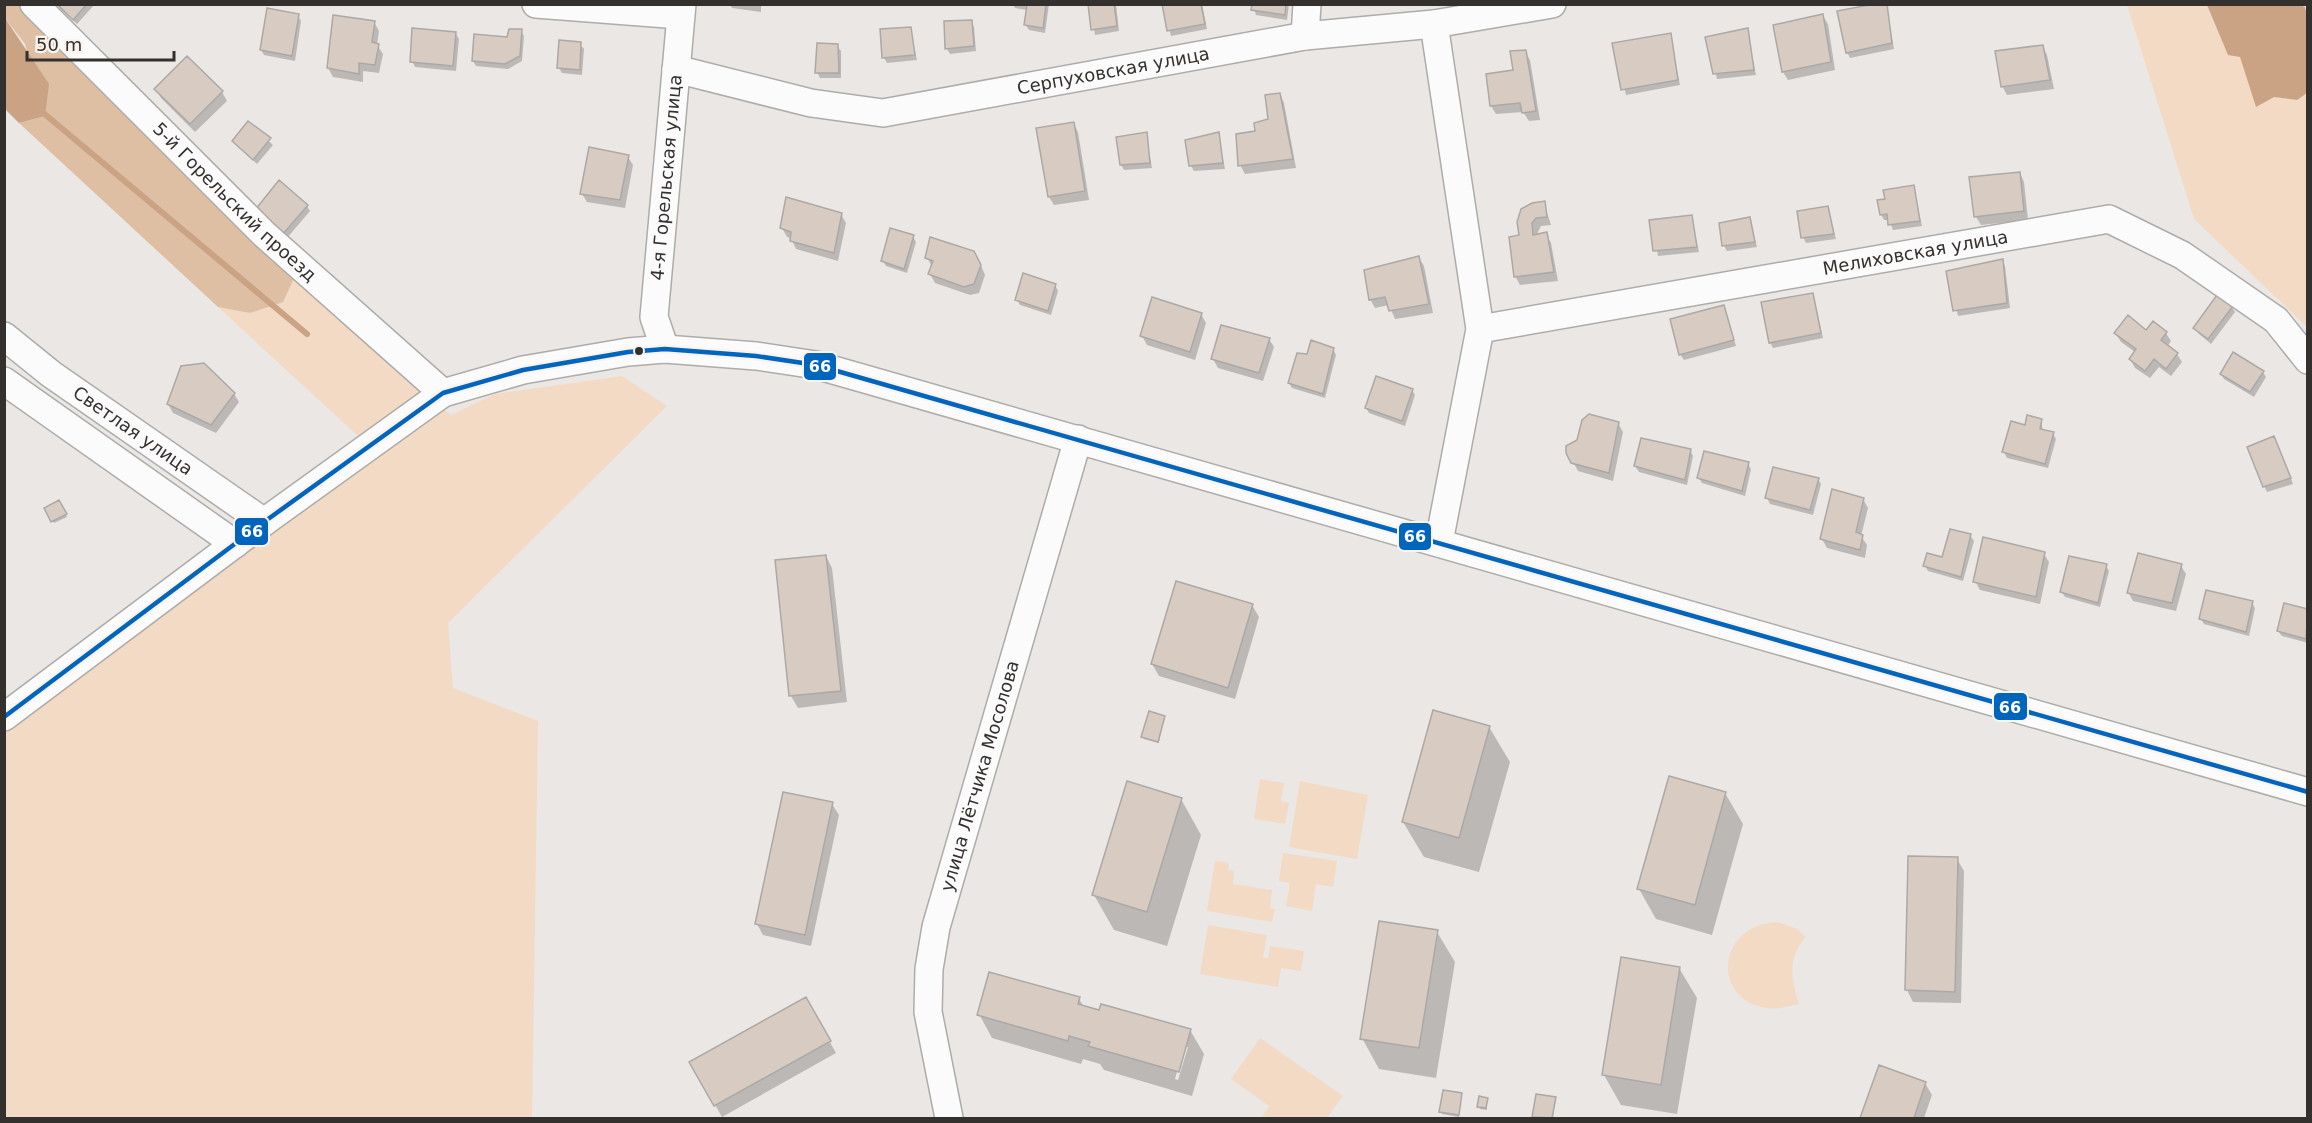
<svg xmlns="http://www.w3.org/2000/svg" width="2312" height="1123" viewBox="0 0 2312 1123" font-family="'DejaVu Sans',sans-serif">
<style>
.green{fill:#f3dac5}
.forest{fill:#debfa4}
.water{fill:#c9a383}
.shadow{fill:#0003;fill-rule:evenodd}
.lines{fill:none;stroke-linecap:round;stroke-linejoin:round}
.stream{stroke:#c9a383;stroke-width:6}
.building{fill:#d8ccc2;stroke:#aba8a6;stroke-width:1.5}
.minor-casing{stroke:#aeaca9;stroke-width:30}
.minor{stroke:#fcfbfb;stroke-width:27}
.bus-1-casing{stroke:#fbf3ee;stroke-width:9}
.bus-1{stroke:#0065bd;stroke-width:4.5}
.bus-dot{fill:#33302e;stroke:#fbf3ee;stroke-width:2}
.labels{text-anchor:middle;stroke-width:6;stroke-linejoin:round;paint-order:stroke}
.street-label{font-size:18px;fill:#33302e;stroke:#fbf3ee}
.line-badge{stroke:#fbf3ee;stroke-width:2}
.badge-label{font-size:16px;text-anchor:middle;font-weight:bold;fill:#fff}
</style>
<rect width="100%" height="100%" fill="#eae7e4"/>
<!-- green -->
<path class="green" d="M2127 5H2207L2228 54 2240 57 2274 97 2297 100 2307 93V327L2194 219Z
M296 274 412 385 451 415 495 394 622 376 667 406 448 623 453 688 538 721 532 1118H5V704L359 437 218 307 250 313Z
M1260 779 1284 783 1281 801 1289 803 1285 824 1254 819Z
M1300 781 1368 795 1357 859 1289 847Z
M1283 853 1337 861 1333 887 1316 884 1312 911 1286 906 1290 883 1279 881Z
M1215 861 1229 863 1228 870 1234 871 1233 884 1272 890 1270 908 1275 909 1272 922 1207 911Z
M1777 922 1797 929 1806 937C1787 959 1791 978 1799 1004 1789 1006 1777 1010 1767 1008 1713 1002 1714 926 1777 922Z
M1208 925 1267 935 1263 958H1268L1270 946 1304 951 1301 971 1281 968 1278 987 1200 974Z
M1260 1038 1343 1096 1327 1118H1261L1269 1106 1231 1079Z"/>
<!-- forest -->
<path class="forest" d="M5 5H20L296 274 283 302 250 313 218 307 19 123 45 116 25 44 5 18Z"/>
<!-- water -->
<path class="water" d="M2300 5 2305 7 2308 21 2307 93 2297 100 2274 97 2256 107 2240 57 2228 55 2207 5Z
M5 18 49 84 45 116 19 123 5 109Z"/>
<!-- shadow -->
<path class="shadow" d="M55 4H95L77 24Z
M730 4H761V12L732 8Z
M1013 4H1049L1045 33 1029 30 1025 24 1028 10 1015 8Z
M1090 4H1116L1119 31 1095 35Z
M1163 4H1202L1207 29 1171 36Z
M1253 4H1289L1287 20 1256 15Z
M1886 4 1894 49 1850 58 1847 52Z
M298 16 301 21 295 61 264 55 261 50Z
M1823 16 1828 24 1835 70 1788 80 1783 72Z
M374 22 379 31 377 45 383 54 379 73 363 71V82L333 77 328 68Z
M971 22 974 27 976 51 950 54 947 49Z
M910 29 917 60 887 63 884 58Z
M1747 29 1756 75 1717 79 1707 38Z
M521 31 524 36 522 61 508 69 476 66 473 61Z
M456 34 459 39 456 71 415 67 412 61Z
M1670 35 1680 85 1626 95 1614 44Z
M580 44 584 49 582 75 562 73 559 68Z
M837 46 841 51V78H820L817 72Z
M2042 46 2047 55 2054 89 2007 95 2002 86Z
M1525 51 1530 60 1540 120 1529 121 1523 112 1496 114 1491 106Z
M187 58 222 92 227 101 195 132 161 98 156 89Z
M1280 94 1284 103 1296 168 1245 174 1240 165 1256 132 1270 120Z
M249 123 273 145 257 164 233 142Z
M1073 123 1078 132 1089 200 1054 205 1049 197 1038 129Z
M1146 134 1152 168 1124 170 1121 165Z
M1218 134 1225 169 1194 171 1191 166Z
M628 157 633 165 625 208 587 202 582 194Z
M2020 173 2024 182 2028 220 1981 225 1976 217Z
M1913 186 1922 226 1893 230 1889 220H1884L1881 214 1887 200Z
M1544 203 1551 225 1541 226 1536 236 1546 234 1551 243 1558 281 1520 285 1515 276 1521 236Z
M307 206 310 211 287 238 260 215Z
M1827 208 1836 239 1806 243 1803 237Z
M841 214 846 223 838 261 796 249 791 238 787 237 782 228Z
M1691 217 1699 252 1658 256 1651 222Z
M1750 219 1757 247 1727 251 1724 246Z
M913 237 916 242 907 273 886 266 883 261Z
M927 257 979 261 985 275 979 293 970 295 935 283 930 274 932 267Z
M1419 258 1424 266 1433 313 1395 319 1389 305 1375 308 1370 299Z
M2002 261 2005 266 2010 308 1958 316 1948 272Z
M1055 285 1058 291 1051 315 1020 305 1017 300Z
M1813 294 1823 338 1773 348 1770 342Z
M1724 306 1736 346 1684 360 1680 354Z
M2232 307 2235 312 2211 344 2198 333 2195 328Z
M1201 314 1206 323 1195 360 1147 345 1142 336Z
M2166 333 2171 341 2167 347 2177 354 2182 362 2171 376 2159 367 2150 378 2135 368 2130 359 2135 352 2121 342 2116 334Z
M1269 339 1274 347 1263 381 1218 368 1213 359Z
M1333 349 1336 355 1325 398 1292 388 1289 383 1308 356Z
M2263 372 2266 377 2254 397 2224 379 2221 374Z
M1412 390 1415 395 1405 426 1369 413 1366 408Z
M234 394 239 402 216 433 173 413 168 404Z
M2041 420 2043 431 2053 434 2056 439 2048 468 2007 458 2004 452 2026 427Z
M1618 423 1623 432 1613 481 1578 471 1573 462 1578 441Z
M2277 443 2293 484 2267 492 2264 486Z
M1690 450 1693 456 1687 485 1639 472 1635 466Z
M1748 464 1751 469 1745 496 1702 483 1699 478Z
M1818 479 1821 484 1813 515 1770 504 1767 498Z
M1863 499 1868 508 1861 536 1867 545 1865 558 1827 548 1822 539Z
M58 502 67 517 54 523 46 509Z
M1970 535 1974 541 1963 581 1928 571 1925 566 1943 559Z
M2044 554 2049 562 2040 604 1980 590 1975 581Z
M826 556 832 568 847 702 798 708 791 696 777 561Z
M2106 566 2109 571 2100 607 2065 597 2062 592Z
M2181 566 2186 574 2176 611 2133 601 2128 592Z
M2252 603 2255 608 2249 636 2204 624 2201 619Z
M1252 605 1259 617 1235 699 1159 676 1152 664Z
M2308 610V643L2282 636 2278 631Z
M1164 717 1159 743 1144 739 1143 737Z
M1489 727 1510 762 1479 872 1424 857 1403 822Z
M1725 793 1743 824 1712 935 1656 919 1639 889Z
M1181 799 1201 835 1167 946 1114 930 1094 895Z
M832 804 839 815 811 946 763 935 757 924Z
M1910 858 1957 859 1964 871 1961 1003 1913 1002 1907 990Z
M1437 932 1455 962 1436 1078 1379 1069 1362 1038Z
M1679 968 1697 998 1677 1114 1621 1105 1604 1075Z
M806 999 836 1053 722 1117 691 1063Z
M1079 999 1084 1007 1190 1030 1204 1054 1192 1096 1104 1070 1100 1064 1083 1059 1081 1064 992 1038 979 1014ZM1184 1047H1188L1178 1080 1175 1079Z
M1880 1067 1925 1083 1932 1095 1924 1118H1862Z
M1461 1095 1459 1117 1442 1114 1441 1112Z
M1487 1099V1110L1480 1109 1479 1107Z
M1555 1099 1553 1118H1535L1533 1116Z"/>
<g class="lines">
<!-- stream -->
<path class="stream" d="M41 111 307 334"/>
</g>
<!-- building -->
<path class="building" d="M57 4H87L73 20Z
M1022 4H1046L1043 28 1024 25 1027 5Z
M1088 4H1114L1117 26 1091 30Z
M1162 4H1201L1205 24 1167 31Z
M1252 4H1286L1285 15 1251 10Z
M1874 4H1887L1892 43 1846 53 1837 11Z
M267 8 299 14 292 56 260 50Z
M1823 14 1831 62 1782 72 1773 25Z
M333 15 375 21 372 42 379 44 375 65 359 63V74L327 68Z
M972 20 974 46 945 49 944 21Z
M911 27 915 55 882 58 880 29Z
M412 28 456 32 453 66 410 62Z
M1748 28 1754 70 1713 74 1705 37Z
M509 29H522L520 56 505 64 472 61 474 34 507 37Z
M1671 33 1678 80 1621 90 1612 43Z
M559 40 581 42 580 70 557 68Z
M817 43 838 44 839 73H815Z
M2043 45 2050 80 2001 87 1995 51Z
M1526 50 1536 111 1522 113 1520 103 1490 106 1486 74 1513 70 1510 51Z
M187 56 223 91 190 124 154 89Z
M1280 93 1293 159 1238 166 1236 134 1255 131 1254 123 1268 119 1265 95Z
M248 121 271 138 253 160 232 141Z
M1074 122 1085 191 1048 197 1036 128Z
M1147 132 1150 163 1120 165 1116 137Z
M1219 132 1223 163 1189 166 1185 140Z
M589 147 629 155 620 200 580 194Z
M2020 172 2024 211 1974 217 1969 177Z
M279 180 308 205 283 234 255 210Z
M1914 185 1920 221 1888 225 1887 214 1880 215 1877 200 1885 199 1883 190Z
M786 197 842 213 834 253 790 241 791 232 780 228Z
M1545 201 1547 217 1536 218 1532 223 1533 235 1547 232 1554 272 1514 277 1509 237 1519 235 1517 222 1521 209 1532 203Z
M1828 206 1834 234 1801 238 1797 211Z
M1692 215 1697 247 1653 251 1649 220Z
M1750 217 1755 242 1722 246 1719 223Z
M890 228 914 235 904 269 881 261Z
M930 237 974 251 981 265 974 284 964 287 928 274 933 261 925 258Z
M1419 256 1429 304 1389 311 1385 297 1369 300 1364 270Z
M2003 259 2007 303 1953 311 1946 271Z
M1023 273 1056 284 1048 311 1015 300Z
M1813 293 1821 333 1769 343 1761 302Z
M2217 295 2233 306 2208 339 2193 328Z
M1152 297 1202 313 1190 352 1140 336Z
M1724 305 1734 340 1679 355 1670 319Z
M2128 315 2146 330 2153 321 2167 332 2161 340 2178 353 2166 369 2154 359 2145 371 2129 359 2136 349 2114 333Z
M1221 325 1270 338 1259 373 1211 359Z
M1311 340 1334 348 1323 394 1288 383 1297 353 1307 354Z
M2233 352 2264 371 2250 392 2220 374Z
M204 363 235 393 211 425 167 404 181 366Z
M1376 376 1413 389 1402 421 1365 408Z
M1589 414 1619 422 1609 473 1571 463 1566 453V446L1577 440 1582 420Z
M2027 415 2042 419 2040 429 2054 432 2045 464 2002 452 2011 421 2025 425Z
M2274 436 2291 478 2263 487 2247 447Z
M1641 438 1691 449 1685 480 1634 466Z
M1704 451 1749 462 1742 491 1697 478Z
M1773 467 1819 478 1810 510 1765 498Z
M1832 489 1864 498 1856 532 1863 535 1860 550 1820 539Z
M59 500 67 514 51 522 44 508Z
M1950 529 1971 534 1961 577 1923 566 1927 553 1942 557Z
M1983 537 2045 552 2036 597 1973 582Z
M2138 553 2182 564 2172 603 2127 593Z
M826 555 841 691 789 696 775 560Z
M2069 556 2107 564 2098 603 2060 592Z
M1176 581 1253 604 1228 688 1151 664Z
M2206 590 2253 601 2246 632 2199 619Z
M2284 603 2308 609 2306 639 2277 631Z
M1433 710 1490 726 1459 838 1402 822Z
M1149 711 1165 716 1158 742 1141 737Z
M1669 776 1726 792 1695 905 1637 889Z
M1127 781 1182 798 1147 912 1092 895Z
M783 792 833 802 805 935 755 924Z
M1908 856 1958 857 1955 992 1905 990Z
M1379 921 1438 930 1419 1048 1360 1039Z
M1621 957 1680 967 1661 1085 1602 1075Z
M989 972 1080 997 1078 1004 1099 1010 1101 1004 1191 1029 1179 1072 1088 1046 1090 1042 1069 1036 1068 1041 977 1015Z
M806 997 831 1041 714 1106 689 1062Z
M1879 1065 1926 1082 1914 1118H1860Z
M1443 1090 1462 1093 1459 1115 1439 1112Z
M1536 1094 1556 1097 1552 1118 1532 1117Z
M1479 1096 1488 1098 1486 1108 1477 1107Z"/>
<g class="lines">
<!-- minor casing -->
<g class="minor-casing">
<g id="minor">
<path id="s1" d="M34 4 264 234 443 393"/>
<path d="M536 4 680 15"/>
<path d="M1434 24 1480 329 1439 542"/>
<path d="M1305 36 1307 4"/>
<path id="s2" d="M676 69 811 103 883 113 1305 36 1434 24 1552 4"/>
<path id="s3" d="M1480 329 2109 219 2182 255 2276 320 2308 360"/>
<path id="s4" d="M4 336 51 374 264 522"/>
<path id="s5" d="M665 349 654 317 682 4"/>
<path d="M4 381 235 544"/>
<path d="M4 717 264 522 443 393 523 370 628 352 665 349 756 356 816 365 2308 792"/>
<path id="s6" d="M949 1118 928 1012 929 969 936 927 1078 439"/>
</g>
</g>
<!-- minor -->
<use href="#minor" class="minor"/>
<!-- bus-1 casing -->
<g class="bus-1-casing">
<path id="bus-1" d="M4 717 264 522 443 393 523 370 628 352 665 349 756 356 816 365 2308 792"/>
</g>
<!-- bus-1 -->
<use href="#bus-1" class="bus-1"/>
</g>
<!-- markers -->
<circle class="bus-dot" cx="639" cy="351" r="5"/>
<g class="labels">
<!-- street labels -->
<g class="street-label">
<text dy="6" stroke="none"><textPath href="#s2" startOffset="446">Серпуховская улица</textPath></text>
<text dy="6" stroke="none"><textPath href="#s5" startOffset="174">4-я Горельская улица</textPath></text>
<text dy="6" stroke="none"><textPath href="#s1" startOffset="282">5-й Горельский проезд</textPath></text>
<text dy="6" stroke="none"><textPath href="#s3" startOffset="442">Мелиховская улица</textPath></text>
<text dy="6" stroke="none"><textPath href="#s4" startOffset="160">Светлая улица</textPath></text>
<text dy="6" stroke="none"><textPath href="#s6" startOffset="351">улица Лётчика Мосолова</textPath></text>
</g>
</g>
<g class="line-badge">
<rect x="803" y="352" width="34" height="29" rx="6" fill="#0065bd"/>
<rect x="234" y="517" width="35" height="29" rx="6" fill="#0065bd"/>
<rect x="1398" y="522" width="34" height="29" rx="6" fill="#0065bd"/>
<rect x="1993" y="692" width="35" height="29" rx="6" fill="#0065bd"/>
</g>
<g class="badge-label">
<text x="820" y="372">66</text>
<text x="252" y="537">66</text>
<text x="1415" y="542">66</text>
<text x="2010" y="713">66</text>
</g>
<!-- border -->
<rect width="2312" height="1123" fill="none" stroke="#33302e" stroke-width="12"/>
<!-- scale -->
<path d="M27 51v9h147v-9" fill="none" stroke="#33302e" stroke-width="3"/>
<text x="36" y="51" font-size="18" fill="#33302e" stroke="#fbf3ee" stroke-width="4.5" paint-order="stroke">50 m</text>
</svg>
